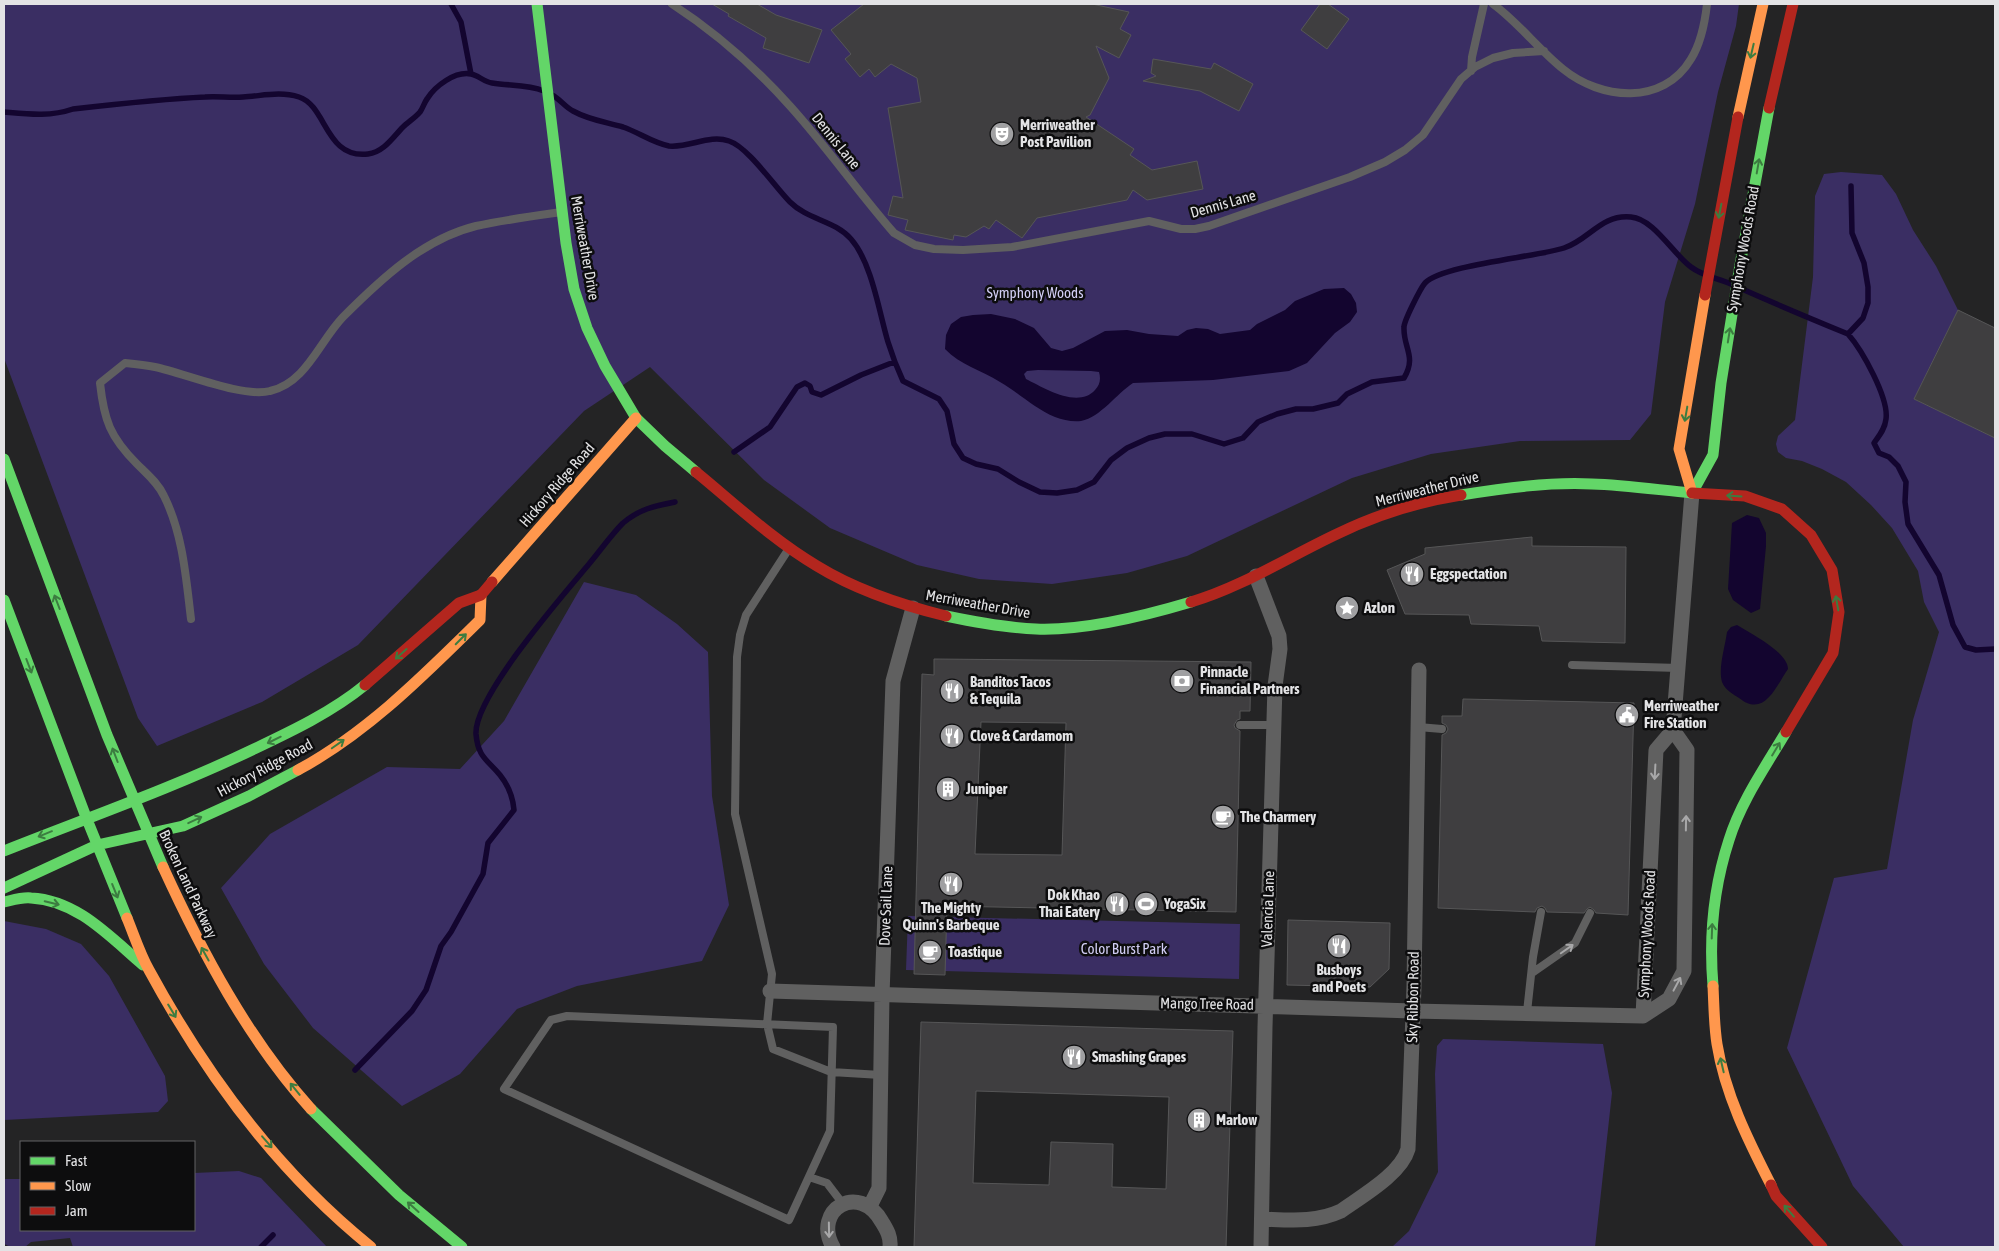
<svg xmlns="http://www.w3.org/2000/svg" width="1999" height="1251" viewBox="0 0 1999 1251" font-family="'Asap Condensed',sans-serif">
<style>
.green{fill:#3a2e63}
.water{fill:#13052f;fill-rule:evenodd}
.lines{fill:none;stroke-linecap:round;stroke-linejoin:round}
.stream{stroke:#13052f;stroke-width:5.5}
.building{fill:#3f3e40;stroke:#565657;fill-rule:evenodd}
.lane{stroke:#606060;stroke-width:8}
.street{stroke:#606060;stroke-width:15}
.fast{stroke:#63d668;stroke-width:11}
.slow{stroke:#ff974d;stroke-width:11}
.jam{stroke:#b3261e;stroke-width:11}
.oneway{stroke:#3c7c40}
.oneway2{stroke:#a8a8a9}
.labels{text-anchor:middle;stroke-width:5;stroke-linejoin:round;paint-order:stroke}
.poi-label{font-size:15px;font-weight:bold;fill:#e3e3e5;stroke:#0d0d0e;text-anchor:start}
.street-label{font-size:15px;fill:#e3e3e5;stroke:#0d0d0e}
.park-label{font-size:15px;fill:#d2cef5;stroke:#0d0d0e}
</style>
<rect width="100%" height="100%" fill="#242425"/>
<!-- green -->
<path class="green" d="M4 4H1739L1736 26 1718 92 1695 204 1665 302 1651 414 1630 440 1520 441 1431 454 1352 478 1187 556 1127 573 1052 584 979 579 917 565 830 528 764 480 650 367 584 411 358 645 262 702 157 746 138 718 4 358Z
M1841 172 1882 175 1896 194 1913 230 1936 266 1958 310 1914 399 1995 438V1247H1904L1853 1186 1787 1048 1834 878 1887 869 1913 720 1939 632 1924 602 1918 571 1892 528 1871 505 1846 482 1822 469 1802 461 1786 458 1778 452 1776 444 1778 436 1795 420 1813 277 1815 196 1824 174Z
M584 582 636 595 677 624 708 652 712 796 729 905 702 961 577 986 517 1009 460 1074 402 1106 313 1028 264 964 221 888 270 834 387 767 460 769 504 721Z
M908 916 1240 924 1239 979 906 970Z
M4 921 46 929 81 944 109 976 165 1076 168 1101 158 1112 4 1120Z
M1443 1039 1603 1044 1612 1093 1595 1247H1392L1409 1231 1438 1172 1435 1074 1437 1046Z
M239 1171 261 1178 327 1247H73L70 1238 31 1242 25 1247H11L4 1244V1179H21V1230H194V1173Z"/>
<!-- water -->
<path class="water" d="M1344 288 1351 294 1356 303 1357 312 1350 322 1335 333 1307 363 1289 371 1213 380 1133 383C1116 394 1101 417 1081 421 1072 422 1063 420 1055 417 1035 409 1019 393 1000 382 981 370 960 365 945 349L946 335 951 324 961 317 973 315 991 314 1015 319 1034 328 1051 348 1062 351 1073 348 1105 331 1127 330 1149 334 1178 336 1187 330 1196 328 1208 329 1220 334 1250 330 1257 324 1285 310 1295 301 1324 289ZM1038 370 1091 371 1099 372C1101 379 1100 385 1095 390 1078 409 1044 388 1026 379L1024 374 1027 371Z
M1747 515 1759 518 1766 533V546L1760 609 1751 613 1733 600 1728 589 1732 523Z
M1737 625C1751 634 1788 652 1788 669 1775 688 1764 718 1739 698 1733 694 1725 690 1722 682 1718 668 1725 647 1727 632L1731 627Z"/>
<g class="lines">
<!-- stream -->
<path class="stream" d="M451 4 461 22 471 74
M552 95C560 99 565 107 573 111 589 120 606 122 623 127 638 132 653 143 669 146 690 148 709 134 729 141 748 147 775 187 790 202 808 220 834 220 851 239 872 263 879 312 888 342 892 355 897 368 903 381L939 399 947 411 954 444 963 458 976 464 998 469 1019 482 1040 492 1057 493 1077 490 1094 482 1111 460 1127 448 1149 438 1165 434H1192L1224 444 1243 438 1258 422 1277 414 1296 409H1313L1338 403 1347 394 1372 382 1404 378C1417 356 1403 348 1404 327 1404 321 1420 289 1425 283 1442 265 1536 257 1564 248 1589 240 1601 214 1631 217 1654 219 1673 254 1691 267 1704 277 1719 278 1733 285 1771 302 1809 318 1848 334 1862 350 1889 398 1886 419 1885 429 1879 436 1874 443L1879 453 1889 457 1898 466 1906 482 1905 502 1908 524 1939 575 1953 625 1965 647 1976 650 1995 649
M4 112C27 114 50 117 73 109 117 104 161 99 205 97 218 96 230 98 243 97 262 96 280 91 299 97 327 106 325 159 368 154 384 152 393 137 403 127 408 122 415 118 420 112 423 108 424 103 427 99 435 86 455 71 471 74 478 75 484 82 492 83 510 86 527 84 544 91
M1848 334 1863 318 1868 303V287L1864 263 1852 233 1851 186
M734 452 770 427 797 387 805 383 810 386 812 392 821 395 861 375 894 362
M355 1070 412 1011 426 990 441 946 451 932 483 874 488 843 514 810C513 798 508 785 500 775 488 760 478 758 476 734 474 697 563 595 589 564 600 551 611 535 623 523 640 509 654 506 675 502
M261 1247 273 1235"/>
</g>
<!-- building -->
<path class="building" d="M712 4H757L776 15 822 30 809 63 763 48 766 38 728 16 729 14Z
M864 4H1092L1129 12 1120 29 1131 35 1119 58 1096 46 1109 78 1090 115 1086 117 1134 149 1130 155 1152 170 1197 161 1203 189 1147 200 1133 190 1127 200 1037 218 1022 238 996 220 989 229 984 226 966 237 954 235 953 240 905 230 908 220 888 215 893 196 903 198 888 108 921 102 917 78 891 64 875 77 869 69 860 77 845 59 851 54 831 30Z
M1320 4H1328L1349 19 1327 49 1301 30Z
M1153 59 1211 69 1214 63 1253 84 1239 111 1200 91 1143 81 1156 76 1151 73Z
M1958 310 1995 328V438L1914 399Z
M1532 537V546L1626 547 1625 643 1542 641 1539 626 1471 624 1469 615 1405 614 1387 570 1425 554V548Z
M934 659 1251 662 1250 711H1240V719L1237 720 1234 725 1235 728 1240 731 1236 912 947 906 945 975 914 974 922 674 934 675ZM981 722 1066 723 1062 855 975 854Z
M1463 699 1634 703 1628 915 1596 913 1594 910 1590 907 1587 909 1584 913 1547 912 1545 908 1542 906 1537 908 1535 912 1438 908 1442 735 1446 733 1448 729 1446 725 1442 723V716H1462Z
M1288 920 1390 923 1389 969 1370 987 1287 985Z
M921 1022 1233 1031 1226 1247H914ZM976 1091 1169 1097 1166 1189 1112 1187 1113 1144 1051 1142 1049 1185 973 1183Z"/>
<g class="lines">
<!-- lane -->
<path class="lane" d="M672 4C715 32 756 68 790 106 827 147 858 192 894 233L915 245 934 249 963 250 1012 247 1149 221 1181 229H1195L1209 226 1350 177 1385 162 1405 150 1423 135 1461 79 1475 67 1493 58 1513 53 1544 51
M1493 4C1519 23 1538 49 1563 69 1601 100 1663 106 1691 59 1701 43 1705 22 1707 4
M1471 71 1472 57 1484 4
M788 550 746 615 740 635 737 657 735 814 772 974 767 1024 773 1049 831 1072 881 1075
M191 619C186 578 183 534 164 496 158 483 147 474 137 464 110 437 104 420 100 383L125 363C135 364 145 365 155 367 184 373 243 398 270 391 306 383 319 342 343 317 380 280 423 239 476 226 504 220 534 216 562 212
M1572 665 1679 668
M1240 725H1274
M1418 727 1442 729
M1532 973 1575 943 1590 913
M1527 1012 1533 957 1541 912
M567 1016 833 1027 830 1131 789 1220 504 1089 551 1020Z
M809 1177 827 1183 843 1204"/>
<!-- street -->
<path class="street" d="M1256 576 1279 636 1280 649 1275 686 1265 1027 1261 1247
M770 991 1413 1011 1643 1016
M1643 1016 1656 750 1673 730 1692 493
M1643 1016 1669 999 1684 971 1687 750 1673 730
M870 1206 879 1188 882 996 893 681 913 608
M1262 1219C1290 1220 1315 1223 1341 1211 1362 1196 1401 1174 1408 1149L1414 986 1419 670
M833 1247C812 1210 859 1181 882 1222 887 1230 891 1237 890 1247"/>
<!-- fast -->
<path class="fast" d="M537 4 566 243 574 289 587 328 605 366 636 418 665 446 696 472
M4 459 107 735 163 867
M1692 493 1713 455 1721 383 1740 265 1769 108
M1461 495C1504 488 1548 482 1592 484 1625 485 1659 490 1692 493
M4 600 86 817 127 918
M946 616C975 622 1006 628 1036 629 1085 631 1144 616 1191 602
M4 851C87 818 173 788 254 749 292 731 332 712 365 685
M4 888 97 845 183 826 249 796 298 770
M4 902C13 900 22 897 31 898 77 900 110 937 143 965
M1713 986C1709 938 1714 886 1729 840 1741 801 1766 766 1786 732
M311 1109 399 1195 462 1247"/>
<!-- slow -->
<path class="slow" d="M1738 117 1763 4
M1692 493 1679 449 1705 295
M492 582 636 418
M298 770C368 732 424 675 480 620L481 595
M163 867C202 952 248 1039 311 1109
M127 918C134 935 140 954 149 970 205 1073 279 1173 371 1247
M1713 986C1714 1006 1714 1025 1717 1044 1725 1094 1748 1140 1771 1185"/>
<!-- jam -->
<path class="jam" d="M1769 108 1793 4
M1705 295 1738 117
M696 472C735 504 773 540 817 566 856 590 901 605 946 616
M1692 493 1745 496 1782 509 1811 535 1832 570 1839 612 1833 653 1786 732
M1191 602C1242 587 1288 557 1337 534 1376 515 1417 502 1461 495
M365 685 459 603 481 595 492 582
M1771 1185 1776 1196 1822 1247"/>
</g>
<!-- one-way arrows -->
<defs><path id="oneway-shaft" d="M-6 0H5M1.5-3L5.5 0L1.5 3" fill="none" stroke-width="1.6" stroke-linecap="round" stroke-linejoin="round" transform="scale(1.25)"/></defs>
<g class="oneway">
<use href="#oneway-shaft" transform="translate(1752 51) rotate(103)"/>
<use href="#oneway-shaft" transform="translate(1758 166) rotate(-80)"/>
<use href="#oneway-shaft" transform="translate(1720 211) rotate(101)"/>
<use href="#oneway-shaft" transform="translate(1729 335) rotate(-81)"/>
<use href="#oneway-shaft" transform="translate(1686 414) rotate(100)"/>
<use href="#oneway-shaft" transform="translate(1734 496) rotate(-176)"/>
<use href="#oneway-shaft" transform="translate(57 602) rotate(-111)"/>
<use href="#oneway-shaft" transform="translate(1837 603) rotate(-100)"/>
<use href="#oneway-shaft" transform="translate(461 639) rotate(-45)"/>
<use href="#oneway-shaft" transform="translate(401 654) rotate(138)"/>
<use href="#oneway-shaft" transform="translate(29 666) rotate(69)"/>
<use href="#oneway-shaft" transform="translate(274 740) rotate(154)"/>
<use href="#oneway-shaft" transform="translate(338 744) rotate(-35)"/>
<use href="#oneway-shaft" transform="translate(1776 749) rotate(-59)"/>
<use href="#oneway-shaft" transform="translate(115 755) rotate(-111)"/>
<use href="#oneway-shaft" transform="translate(195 820) rotate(-25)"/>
<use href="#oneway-shaft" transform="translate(45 834) rotate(158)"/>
<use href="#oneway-shaft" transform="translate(115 891) rotate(68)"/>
<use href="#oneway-shaft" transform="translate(52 903) rotate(13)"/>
<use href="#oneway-shaft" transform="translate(1712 931) rotate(-88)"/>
<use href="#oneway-shaft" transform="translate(205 954) rotate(-119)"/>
<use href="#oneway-shaft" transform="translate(172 1011) rotate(59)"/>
<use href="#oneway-shaft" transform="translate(1722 1065) rotate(-103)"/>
<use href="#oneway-shaft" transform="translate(295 1089) rotate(-129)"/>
<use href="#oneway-shaft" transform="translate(267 1142) rotate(49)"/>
<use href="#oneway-shaft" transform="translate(413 1207) rotate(-138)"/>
<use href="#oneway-shaft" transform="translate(1789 1211) rotate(-131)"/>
</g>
<g class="oneway2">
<use href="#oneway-shaft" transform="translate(1655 772) rotate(93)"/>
<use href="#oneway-shaft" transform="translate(1686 823) rotate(-89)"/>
<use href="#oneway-shaft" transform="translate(1567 949) rotate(-35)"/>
<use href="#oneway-shaft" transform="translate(1677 984) rotate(-62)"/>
<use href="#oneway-shaft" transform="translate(829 1230) rotate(89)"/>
</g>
<!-- icons -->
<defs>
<g id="theatre-disc" transform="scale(1.25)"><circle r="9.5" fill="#a0a0a2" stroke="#0d0d0e"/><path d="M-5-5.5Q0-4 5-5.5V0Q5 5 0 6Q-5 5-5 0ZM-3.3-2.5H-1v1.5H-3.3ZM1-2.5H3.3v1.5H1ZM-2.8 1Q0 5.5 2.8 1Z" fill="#fff"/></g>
<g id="restaurant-disc" transform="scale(1.25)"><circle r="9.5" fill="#a0a0a2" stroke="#0d0d0e"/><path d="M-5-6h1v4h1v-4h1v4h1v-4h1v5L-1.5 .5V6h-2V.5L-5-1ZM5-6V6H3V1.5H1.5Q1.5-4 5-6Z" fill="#fff"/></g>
<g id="sight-disc" transform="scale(1.25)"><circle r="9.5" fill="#a0a0a2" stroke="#0d0d0e"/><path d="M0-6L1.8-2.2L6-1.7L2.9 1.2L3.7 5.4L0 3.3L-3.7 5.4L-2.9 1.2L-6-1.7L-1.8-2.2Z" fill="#fff"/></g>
<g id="bank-disc" transform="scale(1.25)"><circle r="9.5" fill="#a0a0a2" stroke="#0d0d0e"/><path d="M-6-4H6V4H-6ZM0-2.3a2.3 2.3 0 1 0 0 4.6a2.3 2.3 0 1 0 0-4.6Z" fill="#fff"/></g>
<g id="civic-disc" transform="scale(1.25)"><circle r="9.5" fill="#a0a0a2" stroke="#0d0d0e"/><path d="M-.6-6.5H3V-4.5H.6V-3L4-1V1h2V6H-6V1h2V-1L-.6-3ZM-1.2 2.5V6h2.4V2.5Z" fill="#fff"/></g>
<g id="building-disc" transform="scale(1.25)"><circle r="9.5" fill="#a0a0a2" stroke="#0d0d0e"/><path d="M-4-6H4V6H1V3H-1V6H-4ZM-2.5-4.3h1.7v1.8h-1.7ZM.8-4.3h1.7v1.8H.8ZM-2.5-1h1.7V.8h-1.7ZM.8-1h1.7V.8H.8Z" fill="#fff"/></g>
<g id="cafe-disc" transform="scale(1.25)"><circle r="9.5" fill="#a0a0a2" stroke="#0d0d0e"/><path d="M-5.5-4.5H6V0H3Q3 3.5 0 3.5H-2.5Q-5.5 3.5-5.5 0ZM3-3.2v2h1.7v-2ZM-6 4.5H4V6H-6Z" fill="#fff"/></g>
<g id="stadium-disc" transform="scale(1.25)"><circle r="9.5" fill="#a0a0a2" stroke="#0d0d0e"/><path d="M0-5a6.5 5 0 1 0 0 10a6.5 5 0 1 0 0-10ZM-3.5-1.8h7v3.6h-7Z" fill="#fff"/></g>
</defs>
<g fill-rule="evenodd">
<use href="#theatre-disc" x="1002" y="134"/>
<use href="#restaurant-disc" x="1412" y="574"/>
<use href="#sight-disc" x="1347" y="608"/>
<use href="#bank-disc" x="1182" y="681"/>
<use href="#restaurant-disc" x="952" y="691"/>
<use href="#civic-disc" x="1627" y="715"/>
<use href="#restaurant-disc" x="952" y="736"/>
<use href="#building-disc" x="948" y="789"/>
<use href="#cafe-disc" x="1223" y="817"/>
<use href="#restaurant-disc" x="951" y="884"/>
<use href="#restaurant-disc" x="1117" y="904"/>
<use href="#stadium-disc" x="1146" y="904"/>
<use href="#restaurant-disc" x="1339" y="946"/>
<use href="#cafe-disc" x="930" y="952"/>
<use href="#restaurant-disc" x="1074" y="1057"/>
<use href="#building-disc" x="1199" y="1120"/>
</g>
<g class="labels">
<!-- poi labels -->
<g class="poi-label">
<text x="1020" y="130">Merriweather<tspan x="1020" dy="17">Post Pavilion</tspan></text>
<text x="1430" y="579">Eggspectation</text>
<text x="1364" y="613">Azlon</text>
<text x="1200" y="677">Pinnacle<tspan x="1200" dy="17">Financial Partners</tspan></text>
<text x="970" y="687">Banditos Tacos<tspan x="970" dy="17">&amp; Tequila</tspan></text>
<text x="1644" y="711">Merriweather<tspan x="1644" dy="17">Fire Station</tspan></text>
<text x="970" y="741">Clove &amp; Cardamom</text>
<text x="966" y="794">Juniper</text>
<text x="1240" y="822">The Charmery</text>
<text x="1100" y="900" text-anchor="end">Dok Khao<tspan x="1100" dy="17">Thai Eatery</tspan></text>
<text x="1164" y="909">YogaSix</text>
<text x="951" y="913" text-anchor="middle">The Mighty<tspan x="951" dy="17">Quinn's Barbeque</tspan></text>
<text x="948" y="957">Toastique</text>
<text x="1339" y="975" text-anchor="middle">Busboys<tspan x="1339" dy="17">and Poets</tspan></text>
<text x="1092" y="1062">Smashing Grapes</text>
<text x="1216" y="1125">Marlow</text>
</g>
<!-- street labels -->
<g class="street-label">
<text transform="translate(836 141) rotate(51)" y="5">Dennis Lane</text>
<text transform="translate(1223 204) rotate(-16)" y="5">Dennis Lane</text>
<text transform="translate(585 248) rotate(80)" y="5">Merriweather Drive</text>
<text transform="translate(1743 249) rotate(-80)" y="5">Symphony Woods Road</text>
<text transform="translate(557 485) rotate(-49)" y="5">Hickory Ridge Road</text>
<text transform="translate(1427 489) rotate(-14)" y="5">Merriweather Drive</text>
<text transform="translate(978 604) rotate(10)" y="5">Merriweather Drive</text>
<text transform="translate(265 768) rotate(-28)" y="5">Hickory Ridge Road</text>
<text transform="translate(188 884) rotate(65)" y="5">Broken Land Parkway</text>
<text transform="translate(886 906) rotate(-88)" y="5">Dove Sail Lane</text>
<text transform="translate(1268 909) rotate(-88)" y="5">Valencia Lane</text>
<text transform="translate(1647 934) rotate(-87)" y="5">Symphony Woods Road</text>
<text transform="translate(1413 997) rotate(-89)" y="5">Sky Ribbon Road</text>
<text transform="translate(1207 1004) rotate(1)" y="5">Mango Tree Road</text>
</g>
<!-- park labels -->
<g class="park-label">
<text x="1035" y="298">Symphony Woods</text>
<text x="1124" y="954">Color Burst Park</text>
</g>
</g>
<!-- border -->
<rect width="1999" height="1251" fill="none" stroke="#e3e3e5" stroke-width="10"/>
<!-- legend -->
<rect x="20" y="1141" width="175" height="90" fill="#0d0d0e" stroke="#636364"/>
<rect x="30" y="1157" width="25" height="8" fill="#63d668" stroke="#636364"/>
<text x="65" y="1166" font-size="15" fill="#e3e3e5">Fast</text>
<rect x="30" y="1182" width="25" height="8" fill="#ff974d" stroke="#636364"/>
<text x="65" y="1191" font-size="15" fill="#e3e3e5">Slow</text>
<rect x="30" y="1207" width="25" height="8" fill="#b3261e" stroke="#636364"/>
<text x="65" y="1216" font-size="15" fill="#e3e3e5">Jam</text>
</svg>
